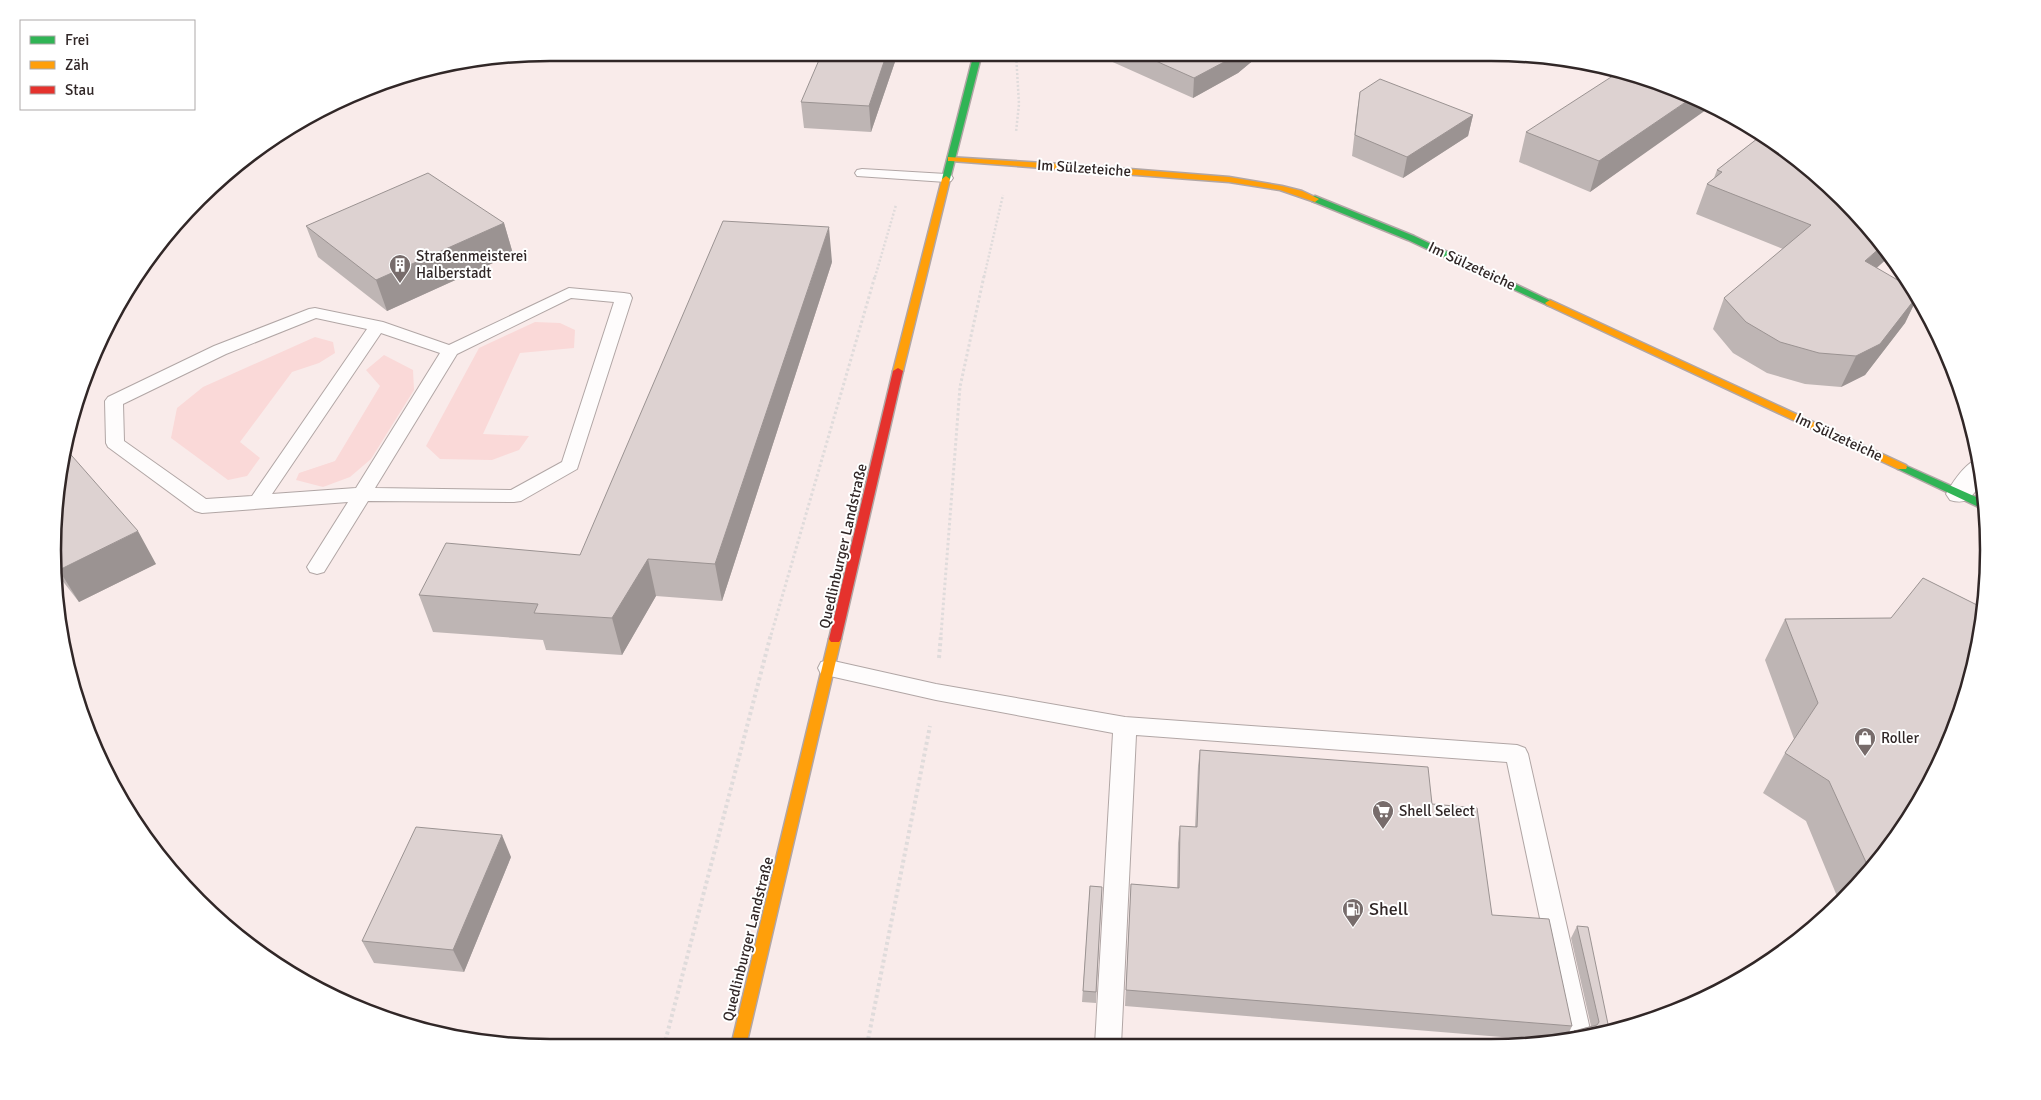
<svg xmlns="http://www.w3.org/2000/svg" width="2041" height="1100" viewBox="0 0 2041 1100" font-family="Signika,sans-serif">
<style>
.green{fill:#fad9d8}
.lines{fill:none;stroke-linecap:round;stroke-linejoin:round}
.lane-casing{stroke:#b1a6a5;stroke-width:2}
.street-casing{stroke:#b1a6a5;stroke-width:2}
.fast-casing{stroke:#b1a6a5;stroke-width:3}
.slow-casing{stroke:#b1a6a5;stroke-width:3}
.jam-casing{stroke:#b1a6a5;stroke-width:3}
.path-far2{stroke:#dfdbdb;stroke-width:2.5;stroke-dasharray:2 2;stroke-linecap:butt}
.path-far1{stroke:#dfdbdb;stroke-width:3;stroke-dasharray:2.5 2.5;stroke-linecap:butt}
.path{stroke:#dfdbdb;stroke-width:4;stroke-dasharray:3 3;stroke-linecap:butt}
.lane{fill:#fefcfc;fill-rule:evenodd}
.street{fill:#fefcfc;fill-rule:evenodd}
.fast{fill:#30b455;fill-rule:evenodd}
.slow{fill:#ff9f0a;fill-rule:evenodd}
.jam{fill:#e5322d;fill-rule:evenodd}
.wall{fill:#beb5b4}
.shaded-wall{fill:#9b9392}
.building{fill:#ddd2d1;stroke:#9b9392}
.labels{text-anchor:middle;stroke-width:4;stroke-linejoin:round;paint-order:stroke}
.street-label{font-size:15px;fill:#312727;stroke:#fff}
.poi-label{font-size:15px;fill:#312727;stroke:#fff;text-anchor:start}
.near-poi-label{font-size:18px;fill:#312727;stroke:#fff;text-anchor:start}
.rim{fill:none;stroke:#312727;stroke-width:2.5}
</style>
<rect width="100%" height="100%" fill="#f9ebea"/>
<!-- green -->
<path class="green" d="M535 322 560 323 575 330 574 348 520 353 483 434 529 436 519 450 492 460 440 459 426 446 479 348Z
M315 337 333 342 335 353 319 363 292 372 240 442 260 458 247 476 228 480 171 438 177 408 203 387Z
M384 355 413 370 414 390 371 459 350 477 323 487 296 480 299 473 335 461 380 386 366 370Z"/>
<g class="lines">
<!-- lane casing -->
<g class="lane-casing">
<path id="lane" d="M862 169 946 174 951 175 953 178 951 181 946 182 857 176 855 173 857 170Z
M569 288 624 293 630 294 632 298 577 469 521 501 514 502 368 501 324 572 317 574 310 572 307 567 348 502 202 513 195 511 108 447 106 443 105 401 108 397 214 346 309 309 315 308 383 322 449 345ZM571 298 614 302 562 462 511 490 375 488 457 354ZM316 318 367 329 252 496 206 499 124 441 123 404 226 354ZM381 333 440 353 356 488 272 494Z
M829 660 936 684 1125 717 1517 745 1525 748 1528 754 1591 1034 1566 1041 1565 1037 1507 762 1136 735 1121 1045H1095L1113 733 936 700 821 674 818 668 821 662Z"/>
</g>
<!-- street casing -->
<g class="street-casing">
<path id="street" d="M1978 459 1983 481C1972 495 1969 506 1950 500L1946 494C1953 482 1965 463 1978 459Z"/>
</g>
<!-- fast casing -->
<g class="fast-casing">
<path id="fast" d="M974 53H982L950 179 946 182 942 179Z
M1315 196 1414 236 1555 303 1550 306 1547 305 1408 240 1312 201V197Z
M1902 464 1985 501V510L1898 469 1897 467Z"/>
</g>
<!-- slow casing -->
<g class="slow-casing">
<path id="slow" d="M948 157 1092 166 1229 177 1282 186 1302 191 1319 199 1315 202 1280 190 1229 182 951 161H948Z
M946 176 950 179 903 371 898 374 893 371 942 179Z
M1550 300 1906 465 1907 467 1906 469H1898L1547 305 1545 303Z
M835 635 839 636 841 639 746 1046H731L829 639 831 636Z"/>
</g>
<!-- jam casing -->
<g class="jam-casing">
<path id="jam" d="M898 368 903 371 841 639 839 642H831L829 639 893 371Z"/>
</g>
<!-- path-far2 -->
<path class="path-far2" d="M1016 53 1019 104 1016 132
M875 277 896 205
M984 277 1003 195"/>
<!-- path-far1 -->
<path class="path-far1" d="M771 635 875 276
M941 635 960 387 984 276"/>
<!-- path -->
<path class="path" d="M939 658 941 634
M867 1045 930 726
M664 1046 771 634"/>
<!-- lane -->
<use href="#lane" class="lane"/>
<!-- street -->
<use href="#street" class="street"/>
<!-- fast -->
<use href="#fast" class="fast"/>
<!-- slow -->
<use href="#slow" class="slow"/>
<!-- jam -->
<use href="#jam" class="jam"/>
</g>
<!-- wall -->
<path class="wall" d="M898 53 871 132 804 128 801 102Z
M1097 53H1262L1238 73 1193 98 1097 55Z
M1360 92 1473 115 1468 136 1403 178 1352 156 1357 112Z
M1711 104 1590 192 1519 162 1526 132Z
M1762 135 1877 268 1918 296 1905 323 1865 375 1841 387 1805 384 1767 373 1733 353 1713 329 1724 298 1783 249 1696 214 1707 184 1714 178 1717 170Z
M504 223 513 254 387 311 318 257 306 226Z
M832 262 722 601 656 596 622 655 546 650 543 640 433 632 419 595 580 555Z
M54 517 156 564 79 602 54 570Z
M1785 619 1937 770 1865 878 1839 901 1806 821 1763 793 1785 753 1794 739 1765 660Z
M1200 750 1432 804 1492 915 1572 1026 1565 1041 1562 1042 1125 1006 1131 884 1177 888 1178 843 1180 826 1195 827 1198 766Z
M511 857 464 972 374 963 362 941Z
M1090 886 1102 887 1096 1003 1082 1002Z
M1577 926 1609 1029 1570 1040 1574 1031 1591 1026 1571 938Z"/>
<!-- shaded-wall -->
<path class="shaded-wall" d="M887 53H898L871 132 869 106Z
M1241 53H1262L1238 73 1193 98 1194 78Z
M1693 97 1713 105 1590 192 1599 161Z
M1473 115 1468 136 1403 178 1407 157Z
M504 223 513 254 387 311 376 280Z
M829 227 832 262 722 601 715 564Z
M1882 246 1890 256 1851 291 1865 261Z
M1918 295V296L1905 323 1865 375 1841 387 1856 356Z
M138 531 156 564 79 602 59 570Z
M648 559 656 596 622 655 612 618Z
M502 835 511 857 464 972 453 950Z"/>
<!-- building -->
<path class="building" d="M822 53H887L869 106 801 102Z
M1138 53H1241L1194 78Z
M1622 70 1693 97 1599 161 1526 132Z
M1380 79 1473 115 1407 157 1355 135 1360 92Z
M1762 135 1794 155 1865 222 1882 246 1865 261 1913 289 1918 295 1880 344 1856 356 1819 353 1780 342 1746 322 1724 298 1811 225 1707 184 1722 172 1717 170Z
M428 173 504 223 376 280 306 226Z
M723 221 829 227 715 564 648 559 612 618 534 613 538 604 419 595 446 543 580 555Z
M65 448 138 531 59 570 54 563V517Z
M1923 578 1983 608 1971 679 1937 770 1870 871 1829 781 1785 753 1818 703 1785 619 1891 618Z
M1200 750 1428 767 1432 804 1477 808 1492 915 1549 919 1572 1026 1126 990 1131 884 1179 888 1180 826 1197 827Z
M416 827 502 835 453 950 362 941Z
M1090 886 1102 887 1096 992 1083 991Z
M1577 926 1588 927 1609 1029 1595 1033 1574 1031 1597 1025 1599 1022Z"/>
<!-- icons -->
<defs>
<g id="building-pin" transform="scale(1.125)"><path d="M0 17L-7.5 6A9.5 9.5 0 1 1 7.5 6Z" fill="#776c6b" stroke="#fff"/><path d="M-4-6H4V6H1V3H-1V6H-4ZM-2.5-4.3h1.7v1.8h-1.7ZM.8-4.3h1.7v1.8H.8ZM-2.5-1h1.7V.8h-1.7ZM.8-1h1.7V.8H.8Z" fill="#fff"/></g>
<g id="shop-pin" transform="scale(1.125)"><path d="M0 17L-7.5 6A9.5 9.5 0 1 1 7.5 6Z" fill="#776c6b" stroke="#fff"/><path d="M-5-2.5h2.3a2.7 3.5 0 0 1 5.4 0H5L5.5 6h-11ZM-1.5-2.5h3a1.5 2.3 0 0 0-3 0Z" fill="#fff"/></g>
<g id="supermarket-pin" transform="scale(1.125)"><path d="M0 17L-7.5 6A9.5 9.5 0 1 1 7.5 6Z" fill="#776c6b" stroke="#fff"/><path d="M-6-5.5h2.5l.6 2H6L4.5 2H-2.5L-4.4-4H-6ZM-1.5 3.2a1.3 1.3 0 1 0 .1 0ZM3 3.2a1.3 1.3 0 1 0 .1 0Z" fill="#fff"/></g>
<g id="fuel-pin" transform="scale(1.125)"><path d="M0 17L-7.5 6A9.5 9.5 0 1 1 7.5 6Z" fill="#776c6b" stroke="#fff"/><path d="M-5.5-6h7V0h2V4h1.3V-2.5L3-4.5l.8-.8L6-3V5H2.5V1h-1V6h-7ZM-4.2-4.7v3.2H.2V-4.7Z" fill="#fff"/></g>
</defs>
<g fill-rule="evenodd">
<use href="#building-pin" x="400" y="265"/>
<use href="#shop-pin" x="1865" y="738"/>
<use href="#supermarket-pin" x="1383" y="811"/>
<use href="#fuel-pin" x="1353" y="909"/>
</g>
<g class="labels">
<!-- street labels -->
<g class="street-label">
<text transform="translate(1084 168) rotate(4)" y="5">Im Sülzeteiche</text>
<text transform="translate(1472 266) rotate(25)" y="5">Im Sülzeteiche</text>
<text transform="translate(1839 437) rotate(25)" y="5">Im Sülzeteiche</text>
<text transform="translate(843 546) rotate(-77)" y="5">Quedlinburger Landstraße</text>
<text transform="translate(748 939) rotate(-76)" y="5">Quedlinburger Landstraße</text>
</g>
<!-- poi labels -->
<g class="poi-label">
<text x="416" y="261">Straßenmeisterei<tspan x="416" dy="17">Halberstadt</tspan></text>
<text x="1881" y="743">Roller</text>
<text x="1399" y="816">Shell Select</text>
</g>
<!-- near-poi labels -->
<g class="near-poi-label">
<text x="1369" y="915">Shell</text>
</g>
</g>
<!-- crop -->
<path d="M0 0H2041V1100H0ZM550 61H1491A489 489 0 0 1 1980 550V550A489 489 0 0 1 1491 1039H550A489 489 0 0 1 61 550V550A489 489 0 0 1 550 61Z" fill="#fff" fill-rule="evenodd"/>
<path class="rim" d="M550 61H1491A489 489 0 0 1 1980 550V550A489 489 0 0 1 1491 1039H550A489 489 0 0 1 61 550V550A489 489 0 0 1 550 61Z"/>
<!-- legend -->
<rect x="20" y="20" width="175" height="90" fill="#ffffff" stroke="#ada9a9"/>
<rect x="30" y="36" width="25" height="8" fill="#30b455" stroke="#ada9a9"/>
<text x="65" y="45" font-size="15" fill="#312727">Frei</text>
<rect x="30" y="61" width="25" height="8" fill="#ff9f0a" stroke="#ada9a9"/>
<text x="65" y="70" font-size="15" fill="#312727">Zäh</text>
<rect x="30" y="86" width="25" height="8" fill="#e5322d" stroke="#ada9a9"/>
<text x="65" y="95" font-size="15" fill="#312727">Stau</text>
</svg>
